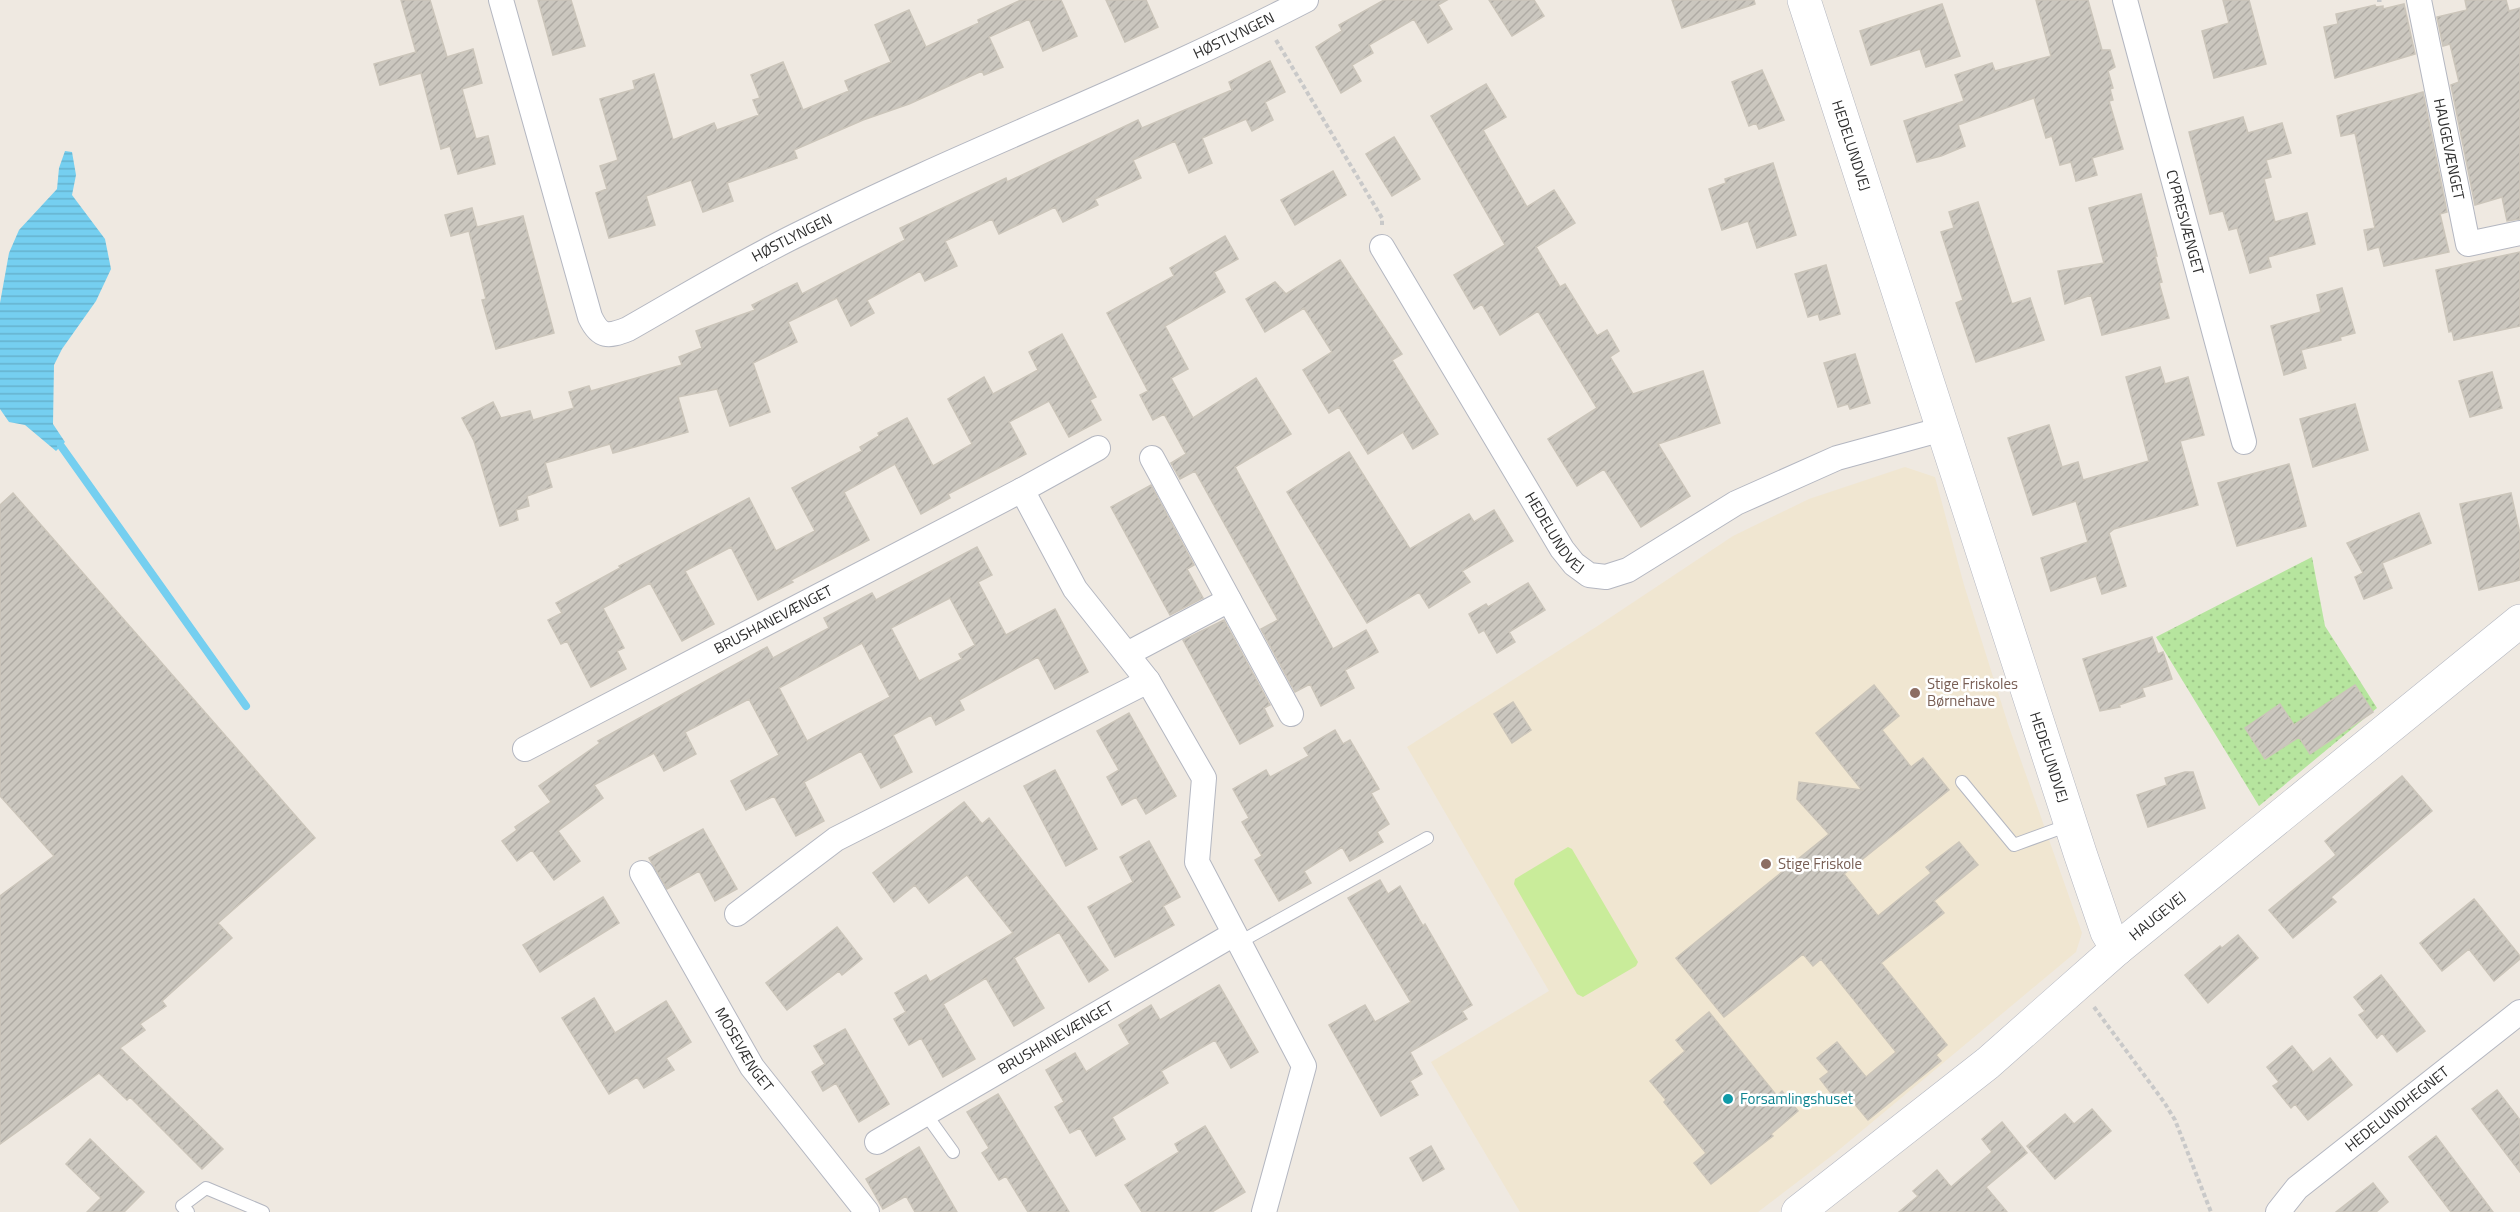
<svg xmlns="http://www.w3.org/2000/svg" width="2520" height="1212" viewBox="0 0 2520 1212" font-family="'Titillium Web',sans-serif">
<style>
.education{fill:#f0e6d1}
.grass{fill:url(#grass-dots)}
.pitch{fill:#c9ec9a}
.water{fill:url(#water-rules)}
.lines{fill:none;stroke-linecap:round;stroke-linejoin:round}
.stream{stroke:#75cff0;stroke-width:8}
.building{fill:url(#building-hatch);stroke:#cbc5ba;stroke-width:1.5;fill-rule:evenodd}
.lane-casing{stroke:#b4b7c1;stroke-width:14}
.street-casing{stroke:#b4b7c1;stroke-width:26}
.secondary-casing{stroke:#b4b7c1;stroke-width:34}
.path{stroke:#c9c9c9;stroke-width:4;stroke-dasharray:4.5 3;stroke-linecap:butt}
.lane{stroke:#fff;stroke-width:12}
.street{stroke:#fff;stroke-width:24}
.secondary{stroke:#fff;stroke-width:33}
.education-dot{fill:#8d6e63;stroke:#fff;stroke-width:2}
.culture-dot{fill:#0f9aa8;stroke:#fff;stroke-width:2}
.labels{text-anchor:middle;stroke-width:5;stroke-linejoin:round;paint-order:stroke}
.street-label{font-size:15px;fill:#2e2e2e;stroke:#fff}
.education-label{font-size:15px;fill:#785e54;stroke:#fff;text-anchor:start}
.culture-label{font-size:15px;fill:#0d838f;stroke:#fff;text-anchor:start}
</style>
<defs>
<pattern id="grass-dots" width="8" height="8" patternUnits="userSpaceOnUse" patternTransform="scale(1.5)"><rect width="8" height="8" fill="#b6e59e"/><path d="M2 2h.1M6 6h.1" fill="none" stroke="#9dc588" stroke-width="1.8" stroke-linecap="round"/></pattern>
<pattern id="water-rules" width="6" height="5" patternUnits="userSpaceOnUse" patternTransform="scale(1.5)"><rect width="6" height="5" fill="#75cff0"/><path d="M0 2.5h6" fill="none" stroke="#66b2ce"/></pattern>
<pattern id="building-hatch" width="6" height="6" patternUnits="userSpaceOnUse" patternTransform="scale(1.5)"><rect width="6" height="6" fill="#cbc7bf"/><path d="M-1 1l2-2M0 6l6-6M5 7l2-2" fill="none" stroke="#afaba4"/></pattern>
</defs>
<rect width="100%" height="100%" fill="#efe9e1"/>
<!-- education -->
<path class="education" d="M1905 467 1935 477 1964 585 2008 724 2082 933 2076 952 1834 1154 1758 1212H1520L1431 1062 1549 991 1407 747 1596 627 1733 536 1809 499Z"/>
<!-- grass -->
<path class="grass" d="M2312 557 2325 626 2377 708 2259 806 2156 637Z"/>
<!-- pitch -->
<path class="pitch" d="M1568 847 1572 849 1638 962 1636 966 1583 997 1577 994 1514 884 1515 879Z"/>
<!-- water -->
<path class="water" d="M65 151 72 152 76 175 72 195 105 239 111 269 96 301 62 349 54 365 53 424 65 442 56 451 25 425 9 422 0 409V303L9 253 19 230 57 189 59 168Z"/>
<g class="lines">
<!-- stream -->
<path class="stream" d="M61 446 246 706"/>
</g>
<!-- building -->
<path class="building" d="M401 0H430L447 57 473 49 482 83 462 89 476 139 488 136 495 164 458 174 450 146 441 149 421 73 380 85 374 64 416 52Z
M538 0H571L585 46 553 55Z
M1021 0H1061L1077 36 1043 51 1029 19 989 37 1003 67 984 75 982 71 909 104 863 120 794 150 797 158 727 183 733 201 703 212 691 180 646 196 655 225 609 238 596 193 607 189 600 166 618 160 600 99 635 89 633 81 654 74 673 140 714 123 717 130 759 115 753 100 760 98 751 75 783 62 803 110 849 91 845 81 891 62 875 25 909 10 926 47 979 23 978 20Z
M1106 0H1146L1158 27 1125 42Z
M1384 0H1447L1438 5 1452 29 1428 43 1414 19 1369 45 1373 53 1352 65 1361 81 1341 93 1316 47 1342 31 1339 25Z
M1489 0H1534L1544 16 1512 36Z
M1672 0H1754L1755 4 1682 28Z
M2036 0H2088L2102 50H2110L2115 67 2108 71 2113 88 2110 89 2113 100 2109 101 2123 149 2092 158 2097 175 2076 181 2071 162 2060 165 2052 136 2046 138 2034 98 1958 125 1965 146 1941 156 1917 162 1904 121 1964 101 1955 75 1992 63 1995 71 2051 56Z
M2223 0H2249L2266 64 2214 78 2202 31 2229 23Z
M2465 0H2506L2509 11 2520 8V219L2507 221 2502 197 2475 205 2451 85 2459 82 2450 44 2443 46 2437 17 2467 10Z
M1942 4 1960 56 1926 67 1920 49 1871 65 1860 31Z
M2404 4 2415 54 2335 78 2324 27 2338 24 2336 14 2375 5 2376 7 2383 6V9Z
M1270 61 1285 92 1265 102 1273 120 1252 131 1246 119 1202 138 1212 163 1189 173 1175 141 1133 160 1141 178 1095 199 1098 205 1063 222 1055 207 999 234 992 219 945 241 957 266 925 281 920 271 867 300 874 313 851 326 837 298 788 322 797 342 753 363 770 412 730 426 717 389 678 397 688 432 613 453 610 444 545 463 552 487 527 496 529 506 516 510 518 520 500 526 474 441 462 418 493 402 501 418 530 411 533 420 574 408 569 392 589 386 591 391 682 365 679 357 702 348 696 331 755 310 752 305 797 283 802 294 905 240 900 228 1006 178 1007 182 1138 120 1142 128 1232 90 1229 82Z
M1762 70 1784 120 1759 129 1756 123 1749 126 1732 82Z
M1486 84 1506 117 1483 130 1527 207 1554 190 1575 223 1536 247 1560 287 1565 284 1597 336 1607 330 1619 351 1610 357 1633 394 1703 371 1720 423 1658 444 1690 496 1641 527 1604 469 1577 486 1548 439 1597 408 1538 311 1500 335 1482 304 1474 309 1454 275 1505 245 1431 116Z
M2423 92 2447 212 2440 214 2449 252 2384 266 2379 247 2368 250 2364 230 2375 228 2355 133 2341 136 2337 116Z
M2243 117 2248 133 2282 123 2291 153 2266 160 2271 177 2264 179 2275 222 2307 213 2315 244 2268 257 2271 267 2250 273 2237 228 2229 230 2223 211 2210 214 2189 132Z
M1394 137 1420 179 1392 196 1366 154Z
M1773 163 1796 235 1757 248 1748 221 1722 230 1709 189 1726 183 1725 179Z
M1333 171 1346 195 1295 225 1281 200Z
M2141 194 2157 256H2155L2162 282 2159 283 2169 318 2102 335 2091 295 2065 304 2058 271 2104 263 2089 208Z
M1978 202 2012 304 2030 298 2044 340 1976 362 1956 303 1963 300 1941 232 1954 228 1949 212Z
M472 208 477 227 523 216 554 333 496 349 482 300 486 299 469 231 451 236 445 215Z
M1225 236 1238 259 1214 272 1225 292 1165 326 1188 369 1171 378 1193 418 1256 378 1291 434 1235 467 1333 649 1366 630 1378 652 1345 670 1354 688 1321 706 1310 684 1295 692 1261 629 1278 620 1195 471 1180 479 1171 463 1186 454 1164 414 1153 420 1140 395 1148 391 1107 313 1174 276 1170 268Z
M2520 252V326L2454 340 2452 331 2449 332 2436 270Z
M1340 260 1402 354 1392 360 1438 434 1413 449 1403 432 1368 454 1339 407 1329 413 1303 370 1332 352 1304 308 1265 332 1246 299 1275 282 1286 294Z
M1826 265 1840 314 1820 320 1818 314 1808 317 1795 274Z
M2342 288 2355 333 2340 337 2341 340 2301 350 2306 368 2284 375 2271 326 2321 312 2317 295Z
M1062 334 1096 397 1090 400 1101 420 1069 437 1049 401 1009 422 1026 454 948 494 950 498 921 514 895 464 844 492 869 540 791 580 793 582 758 600 731 547 685 571 714 624 682 641 650 583 603 608 624 648 617 651 626 669 591 687 567 641 561 644 548 620 562 613 556 603 620 568 619 566 749 498 776 551 815 531 792 488 862 451 860 447 879 436 878 433 907 418 933 466 972 444 948 399 984 377 993 394 1038 370 1029 352Z
M1855 354 1870 403 1850 409 1848 404 1838 407 1824 363Z
M2160 367 2165 384 2188 377 2204 435 2180 441 2198 505 2114 529 2109 533 2126 586 2102 594 2096 576 2051 591 2041 558 2088 542 2076 501 2033 515 2008 438 2049 425 2062 467 2078 462 2083 480 2149 461 2126 377Z
M2492 372 2502 408 2470 417 2459 381Z
M2355 404 2368 450 2313 467 2300 419Z
M1349 452 1410 549 1469 514 1474 522 1494 510 1513 541 1462 571 1470 582 1429 608 1419 592 1367 623 1287 492Z
M2289 464 2306 526 2237 546 2218 483Z
M1151 485 1194 565 1187 569 1203 598 1170 615 1111 507Z
M13 493 315 838 218 923 232 938 162 1001 166 1006 140 1024 145 1030 120 1048 223 1149 202 1169 130 1097 127 1100 99 1073 0 1144V896L54 856 0 796V505Z
M2511 493 2520 534V580L2479 590 2460 504Z
M2419 513 2431 543 2382 563 2392 588 2364 599 2355 577 2363 573 2347 543Z
M977 547 992 575 978 582 1006 635 1055 609 1088 672 1055 689 1038 657 959 700 964 710 936 725 931 715 893 735 912 772 881 788 861 751 804 782 824 821 796 836 774 796 746 810 731 781 779 755 749 699 685 732 696 754 664 771 654 753 594 785 603 798 558 831 580 861 554 880 532 850 517 861 502 841 517 830 515 827 551 802 539 786 600 743 598 741 767 647 773 658 829 628 824 618 872 593 876 600ZM950 598 975 645 959 654 962 659 919 681 891 628ZM862 643 890 697 807 741 779 688Z
M1528 583 1545 610 1509 632 1515 642 1497 653 1484 630 1479 633 1469 614 1486 604 1488 607Z
M1224 620 1270 705 1264 708 1273 726 1240 744 1183 640Z
M2152 637 2158 654 2163 652 2172 679 2142 688 2145 696 2119 705 2120 707 2100 711 2083 659Z
M1874 685 1899 716 1882 730 1911 767 1923 758 1949 790 1844 874 1878 916 1931 873 1926 867 1959 842 1978 865 1934 901 1944 913 1881 963 1947 1045 1936 1055 1941 1061 1868 1120 1843 1090 1834 1097 1820 1079 1829 1072 1817 1058 1837 1042 1866 1077 1896 1052 1821 959 1813 966 1803 954 1724 1017 1676 958 1829 834 1797 799 1799 782 1862 790 1816 733Z
M2355 685 2373 712 2310 754 2299 737 2265 759 2245 728 2280 704 2294 725Z
M1513 702 1531 730 1512 743 1494 714Z
M1129 713 1176 796 1146 814 1136 797 1122 805 1107 777 1119 770 1097 731Z
M1335 730 1343 744 1350 740 1379 789 1371 793 1389 824 1377 832 1383 842 1350 861 1342 847 1304 871 1311 883 1279 901 1255 860 1262 856 1242 822 1249 818 1233 789 1266 770 1270 777 1309 756 1304 748Z
M1055 770 1097 849 1066 866 1024 786Z
M2185 772H2193L2205 808 2148 827 2137 795 2167 785 2165 778Z
M2402 776 2432 811 2331 897 2336 902 2293 938 2269 910 2336 855 2325 841Z
M964 802 982 824 989 818 1108 970 1089 982 1059 932 1014 958 1044 1008 1014 1026 986 978 943 1004 975 1059 943 1077 921 1038 909 1045 894 1019 906 1012 895 993 926 975 930 982 1013 933 967 875 929 903 915 885 894 902 873 873Z
M703 829 737 889 715 901 699 871 667 889 649 858Z
M1149 841 1180 897 1163 906 1174 925 1115 957 1088 907 1133 882 1120 857Z
M1380 880 1388 894 1400 886 1423 926 1425 924 1472 1005 1462 1011 1467 1019 1410 1052 1422 1074 1410 1081 1418 1095 1381 1116 1329 1025 1365 1005 1375 1022 1411 1002 1348 898Z
M603 897 619 923 540 972 523 945Z
M2474 899 2520 956V959L2494 981 2469 949 2442 971 2420 943Z
M837 927 862 959 842 975 839 971 787 1010 766 983Z
M2238 935 2258 958 2208 1003 2185 975 2220 946 2222 948Z
M2381 975 2425 1031 2397 1052 2382 1033 2377 1038 2359 1015 2365 1011 2354 997Z
M1219 985 1258 1052 1231 1068 1215 1040 1161 1071 1168 1083 1112 1117 1125 1139 1096 1156 1080 1128 1070 1133 1055 1107 1064 1102 1046 1070 1075 1053 1086 1072 1130 1044 1119 1025 1151 1005 1160 1020Z
M594 998 615 1033 666 1001 691 1042 666 1058 674 1070 644 1088 637 1077 609 1094 562 1018Z
M1709 1012 1777 1096 1782 1091 1798 1111 1771 1134 1773 1136 1711 1184 1694 1163 1706 1153 1664 1102 1666 1100 1650 1081 1685 1051 1676 1040Z
M845 1029 889 1104 859 1122 836 1083 823 1091 812 1072 825 1064 814 1046Z
M2292 1046 2313 1072 2330 1058 2352 1085 2308 1120 2295 1104 2291 1108 2273 1086 2279 1082 2267 1067Z
M2497 1090 2520 1120V1172L2472 1109Z
M998 1094 1069 1212H1028L1006 1176 999 1180 982 1153 989 1148 967 1112Z
M2092 1109 2111 1131 2055 1179 2027 1146 2065 1114 2074 1124Z
M2002 1122 2027 1153 1986 1187 2007 1212H1899L1918 1196 1913 1191 1937 1170 1951 1187 1992 1152 1982 1139Z
M1205 1126 1245 1192 1212 1212H1142L1125 1185 1179 1152 1175 1144Z
M2436 1136 2493 1212H2451L2409 1157Z
M90 1139 144 1192 124 1212H87L101 1198 66 1164Z
M1431 1146 1444 1169 1423 1181 1410 1158Z
M919 1147 957 1212H915L906 1196 883 1209 866 1179Z
M2373 1183 2388 1202 2376 1212H2336Z"/>
<g class="lines">
<!-- lane casing -->
<g class="lane-casing">
<path id="lane" d="M1962 782 2014 845 2069 825
M1238 943 1427 838
M925 1113 953 1152
M188 1212 182 1206 206 1188 263 1212"/>
</g>
<!-- street casing -->
<g class="street-casing">
<g id="street">
<path id="s1" d="M501 0 590 317C600 338 608 337 628 329 686 296 743 261 803 232 968 149 1142 85 1306 0"/>
<path id="s2" d="M2125 0 2244 442"/>
<path id="s3" d="M2419 0 2468 244 2520 233"/>
<path id="s4" d="M1382 247 1562 549 1574 564 1589 575 1606 577 1628 570 1736 503 1837 458 1943 429"/>
<path d="M1152 458 1291 714"/>
<path d="M1022 490 1098 448"/>
<path d="M1127 654 1229 600"/>
<path id="s5" d="M525 749 1022 490 1075 589 1148 681"/>
<path id="s6" d="M642 873 752 1067 867 1212"/>
<path d="M737 914 836 839 1148 681 1204 778 1197 862 1304 1066 1264 1212"/>
<path id="s7" d="M877 1142 1234 934"/>
<path id="s8" d="M2278 1212 2297 1188 2520 1012"/>
</g>
</g>
<!-- secondary casing -->
<g class="secondary-casing">
<g id="secondary">
<path id="s9" d="M1804 0 2080 853 2107 932 2117 949"/>
<path id="s10" d="M1798 1212 1988 1063 2117 949 2520 621"/>
</g>
</g>
<!-- path -->
<path class="path" d="M2377 0H2382
M1276 40 1382 218V225
M2094 1007 2164 1102 2175 1120 2211 1212"/>
<!-- lane -->
<use href="#lane" class="lane"/>
<!-- street -->
<use href="#street" class="street"/>
<!-- secondary -->
<use href="#secondary" class="secondary"/>
</g>
<!-- markers -->
<g class="education-dot">
<circle cx="1915" cy="693" r="6"/>
<circle cx="1766" cy="864" r="6"/>
</g>
<circle class="culture-dot" cx="1728" cy="1099" r="6"/>
<g class="labels">
<!-- street labels -->
<g class="street-label">
<text dy="5" stroke="none"><textPath href="#s1" startOffset="1050">HØSTLYNGEN</textPath></text>
<text dy="5" stroke="none"><textPath href="#s9" startOffset="153">HEDELUNDVEJ</textPath></text>
<text dy="5" stroke="none"><textPath href="#s3" startOffset="152">HAUGEVÆNGET</textPath></text>
<text dy="5" stroke="none"><textPath href="#s2" startOffset="230">CYPRESVÆNGET</textPath></text>
<text dy="5" stroke="none"><textPath href="#s1" startOffset="564">HØSTLYNGEN</textPath></text>
<text dy="5" stroke="none"><textPath href="#s4" startOffset="334">HEDELUNDVEJ</textPath></text>
<text dy="5" stroke="none"><textPath href="#s5" startOffset="280">BRUSHANEVÆNGET</textPath></text>
<text dy="5" stroke="none"><textPath href="#s9" startOffset="796">HEDELUNDVEJ</textPath></text>
<text dy="5" stroke="none"><textPath href="#s10" startOffset="466">HAUGEVEJ</textPath></text>
<text dy="5" stroke="none"><textPath href="#s7" startOffset="207">BRUSHANEVÆNGET</textPath></text>
<text dy="5" stroke="none"><textPath href="#s6" startOffset="204">MOSEVÆNGET</textPath></text>
<text dy="5" stroke="none"><textPath href="#s8" startOffset="158">HEDELUNDHEGNET</textPath></text>
</g>
<!-- education labels -->
<g class="education-label">
<text x="1927" y="689">Stige Friskoles<tspan x="1927" dy="17">Børnehave</tspan></text>
<text x="1778" y="869">Stige Friskole</text>
</g>
<!-- culture labels -->
<g class="culture-label">
<text x="1740" y="1104">Forsamlingshuset</text>
</g>
</g>
</svg>
